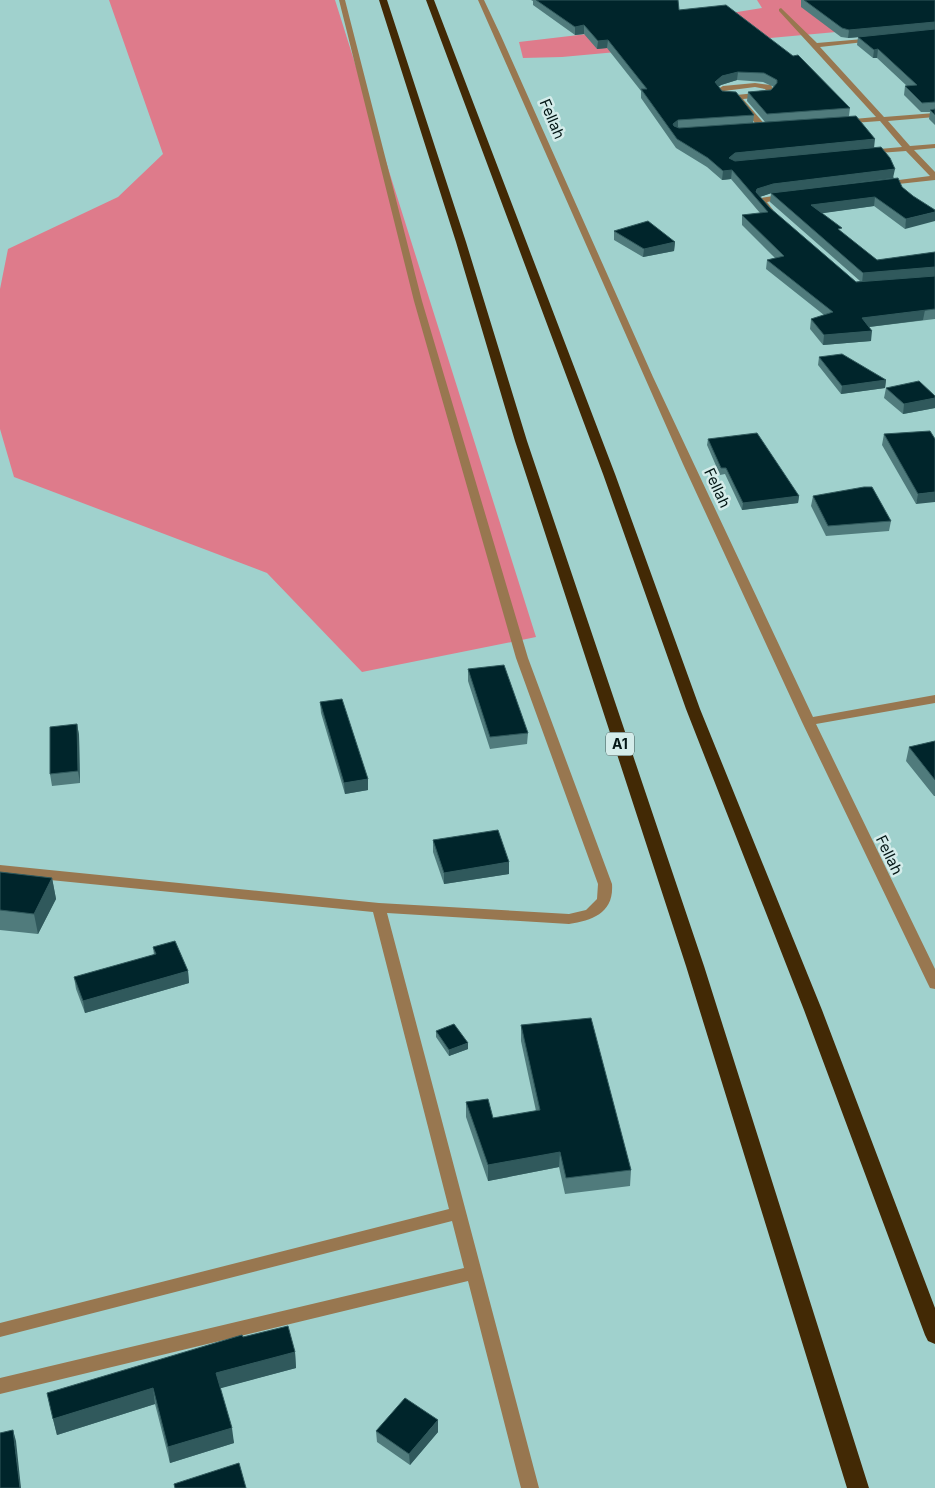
<svg xmlns="http://www.w3.org/2000/svg" width="935" height="1488" viewBox="0 0 935 1488" font-family="Inter,sans-serif">
<style>
.green{fill:#de7b8b}
.lines{fill:none;stroke-linecap:round;stroke-linejoin:round}
.minor{fill:#987750;fill-rule:evenodd}
.highway{fill:#422905;fill-rule:evenodd}
.wall{fill:#507b7c;fill-rule:evenodd}
.shaded-wall{fill:#30595c}
.building{fill:#00252b;stroke:#30595c}
.labels{text-anchor:middle;stroke-width:5;stroke-linejoin:round;paint-order:stroke}
.shield{fill:#d4ecea;stroke:#425655;stroke-width:1}
.shield-label{font-size:14px;font-weight:bold;fill:#031615}
.street-label{font-size:15px;fill:#031615;stroke:#d4ecea}
</style>
<rect width="100%" height="100%" fill="#a0d1cd"/>
<!-- green -->
<path class="green" d="M109 0H335L536 637 362 672 267 573 14 477 0 429V289L8 249 118 197 163 154Z
M757 0H935V23L562 57 523 58 519 42 638 28 762 8Z"/>
<g class="lines">
<!-- minor -->
<path class="minor" d="M339 0H345L422 301 528 658 612 884C614 913 593 920 569 924L387 913 539 1488H521L468 1281 0 1394V1378L464 1268 452 1221 0 1337V1323L449 1209 373 912 0 875V865L379 903 569 914 586 910 597 899 598 884 516 658 414 301Z
M478 0H484L501 36 653 377 813 717 935 695V703L816 724 935 969V989L930 988 928 984 802 722 683 464Z
M781 8 817 43 875 38V40L873 41 820 47 884 117 935 113V117L888 121 910 146 935 144V148L914 150 935 172V180L880 186V182H883L930 176 906 151 865 154 864 152 868 150 902 147 880 121 840 124V120H843L876 117 779 11V9Z
M755 83 771 85 775 93 767 97 743 99 767 127 763 129H760L735 99 721 98 716 90 723 86ZM755 87 765 89 767 92 736 95 726 94 724 91Z
M786 194 790 196 789 198 767 202 773 210 769 212H766L757 200 761 198Z"/>
<!-- highway -->
<path class="highway" d="M379 0H387L466 242 527 441 704 966 869 1488H847L686 966 515 441 456 242Z
M426 0H434L615 474 700 709 822 1010 935 1308V1344L928 1341 925 1335 804 1010 686 709 603 474Z"/>
</g>
<!-- wall -->
<path class="wall" d="M531 0H678L679 10 850 108 849 116 874 147 894 178 902 187 913 196 905 229 874 206 822 213 841 232 877 260 935 252V319L869 327 871 341 823 345 810 329 811 319 824 315 766 269 767 260 775 258 742 225V215L760 213 731 179 722 180 707 167 676 148 641 98V91L607 48 597 49 584 34 575 35 533 5V1ZM737 80 763 82 774 87 771 90 748 92 747 101 765 122 753 123 754 115 722 91 718 87 721 85ZM771 193 770 202 860 281 856 282 770 208 760 197Z
M801 0H935V125L929 119 930 112H921L904 95 905 86H907L877 58H873L857 45 858 37 848 38 841 37 801 7Z
M614 231 675 242 674 251 643 257 614 240Z
M819 357 886 380 885 388 841 394 818 365Z
M886 388 935 396V408L903 414 884 398Z
M884 434 935 439 916 504 882 445Z
M708 439 799 496 798 503 742 510 725 474 720 475 707 445Z
M813 496 891 521 889 531 826 536 811 506Z
M468 669 528 733 527 744 490 749 468 681Z
M320 702 368 779V790L345 794 321 713Z
M77 724 79 735 80 783 52 786 50 774Z
M935 741V796H934L906 761 909 747Z
M433 840 509 862V874L444 884 433 852Z
M0 872 52 878 56 899 38 934 0 930Z
M153 947 188 971 189 983 85 1013 76 989 74 977 154 955Z
M521 1025 631 1170 630 1186 565 1194 559 1167 488 1181 466 1117V1102L493 1118 536 1111 521 1041Z
M436 1031 468 1049 449 1056 436 1037Z
M243 1337 295 1352 296 1368 220 1388 234 1443 170 1463 155 1404 57 1435 53 1419Z
M376 1431 438 1432 410 1465 377 1442Z"/>
<!-- shaded-wall -->
<path class="shaded-wall" d="M935 22V31L848 38 849 30Z
M584 25V34L575 35V27Z
M608 40 607 48 597 49 598 41Z
M878 49 877 58H873L874 50Z
M738 72 737 80 721 85 714 91 715 82 722 76Z
M678 120V129L672 132 673 124Z
M875 139 874 148 734 162 729 158 735 153Z
M895 169 893 178 772 193 756 198 757 189 773 184Z
M732 170 731 179 722 180 723 171Z
M875 197 874 206 810 215 811 205Z
M935 212V221L905 229 906 219Z
M675 242 674 251 643 257 644 249Z
M935 267V276L862 283 863 273Z
M925 310 923 320 861 328 862 318Z
M872 331 871 341 823 345 824 335Z
M886 380 885 388 841 394 842 386Z
M935 398V408L903 414 904 404Z
M935 492V502L916 504 918 494Z
M799 496 798 503 742 510 743 503Z
M77 724 79 735 80 783 78 771Z
M368 779V790L345 794 344 783Z
M509 862V874L444 884V873Z
M52 878 56 899 38 934 34 914Z
M188 971 189 983 85 1013 83 1001Z
M468 1043V1049L449 1056V1050Z
M560 1152 559 1167 488 1181V1165Z
M295 1352 296 1368 218 1389 216 1373Z
M153 1388 155 1404 57 1435 53 1419Z
M438 1420V1432L410 1465 409 1454Z
M232 1428 234 1443 170 1463 168 1447Z
M13 1430 16 1441 21 1488H20Z"/>
<!-- building -->
<path class="building" d="M536 0H678L679 10 726 5 793 56 798 55 850 108 767 114 748 92 771 90 777 83V80L764 73 738 72 722 76 715 82 722 91 736 92 754 115 678 120 673 124 674 126 679 128 856 116 875 139 735 153 729 158 735 161 881 147 890 158 895 169 773 184 757 189 756 192 770 208 856 282 935 276V309L862 318 872 331 824 335 811 319 833 312 767 260 784 256 742 215 768 212 732 170 723 171 708 158 677 139 641 89H647L608 40 598 41 584 25 575 27Z
M804 0H935V22L849 30 842 28Z
M935 29V102L922 103 905 86 917 85 878 49 874 50 858 37Z
M935 109V115L930 110Z
M898 178 902 187 913 196 935 210V212L906 219 875 197 811 205 842 228 838 229 877 260 935 252V267L863 273 771 193Z
M648 221 675 242 644 249 614 231Z
M842 354 886 380 842 386 819 357Z
M919 381 935 396V398L904 404 886 388Z
M930 431 935 439V492L918 494 884 434Z
M757 433 799 496 743 503 726 468H721L708 439Z
M864 487H872L891 521 828 526 813 496Z
M504 665 528 733 490 737 468 669Z
M342 699 368 779 344 783 320 702Z
M77 724 78 771 50 774V727Z
M935 741V780L909 747Z
M498 830 509 862 444 873 433 840Z
M0 872 52 878 34 914 0 910Z
M175 941 188 971 83 1001 74 977 156 954 153 947Z
M591 1018 631 1170 566 1178 560 1152 488 1165 466 1102 488 1099 493 1118 540 1110 521 1025Z
M454 1024 468 1043 449 1050 436 1031Z
M288 1326 295 1352 216 1373 232 1428 168 1447 153 1388 53 1419 47 1393 242 1335 243 1337Z
M405 1398 438 1420 409 1454 376 1431Z
M13 1430 20 1488H0V1433Z
M239 1463 246 1488H175L174 1484Z"/>
<g class="labels">
<!-- shield labels -->
<rect class="shield" x="606" y="732.5" width="28" height="23" rx="4"/>
<g class="shield-label">
<text x="620" y="749">A1</text>
</g>
<!-- street labels -->
<g class="street-label">
<text transform="translate(552 119) rotate(67)" y="5">Fellah</text>
<text transform="translate(717 488) rotate(65)" y="5">Fellah</text>
<text transform="translate(889 855) rotate(64)" y="5">Fellah</text>
</g>
</g>
</svg>
